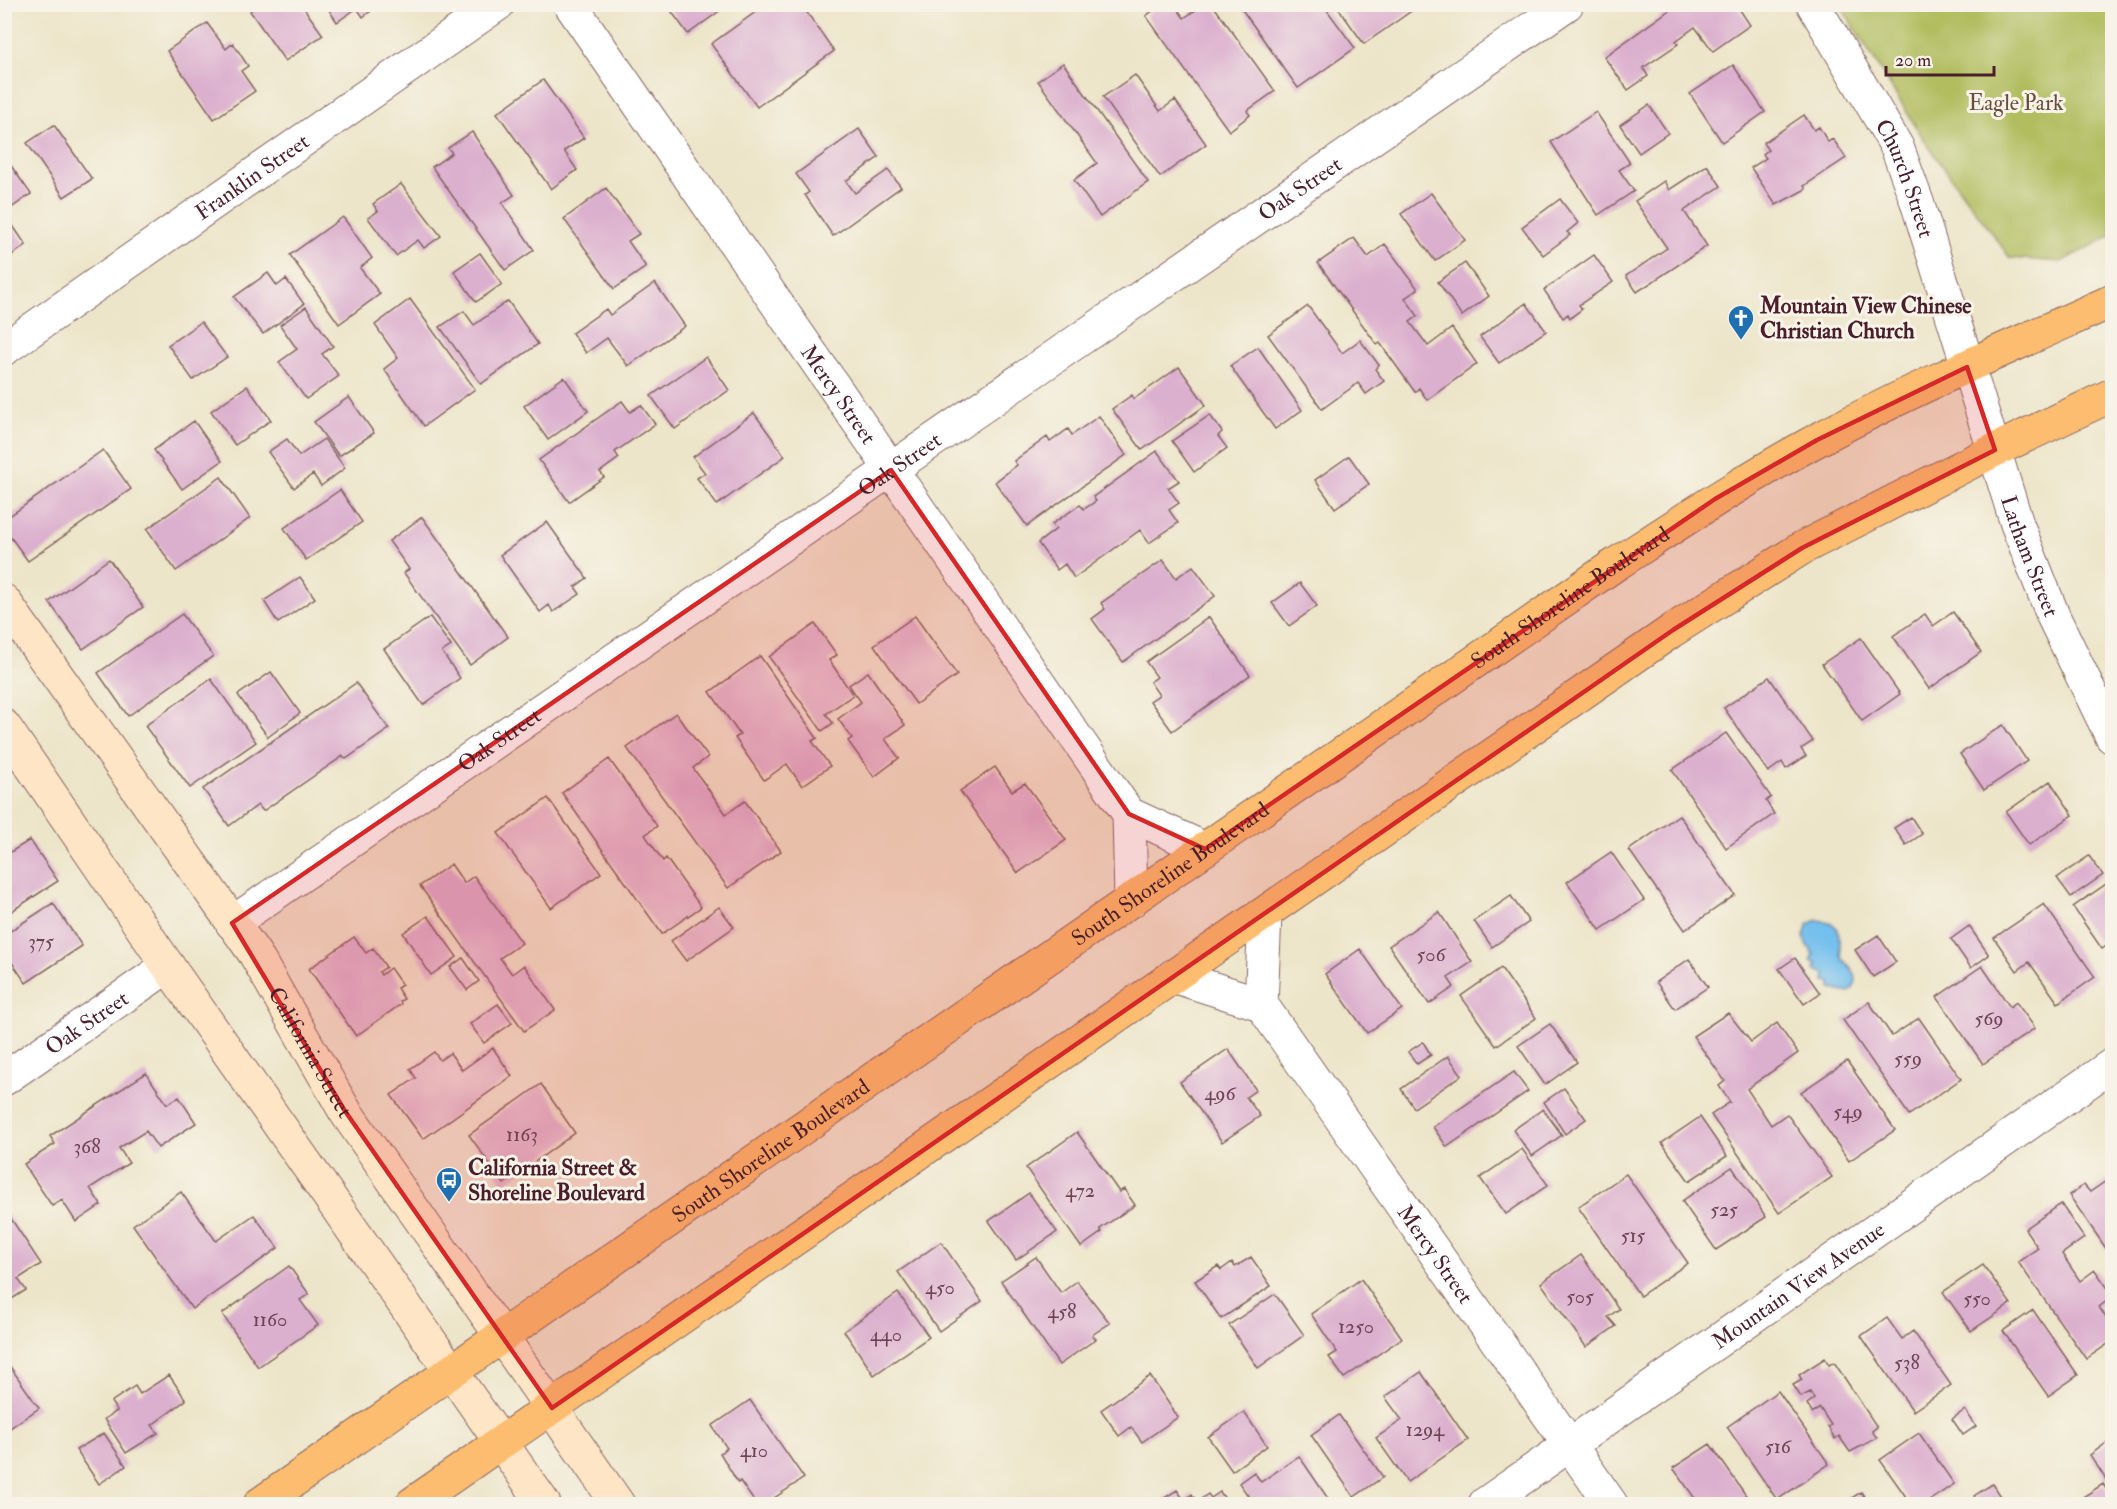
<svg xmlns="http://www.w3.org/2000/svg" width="2117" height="1509" viewBox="0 0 2117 1509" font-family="'IM FELL Double Pica',serif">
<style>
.green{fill:#b1bd5f;stroke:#7e6e45;stroke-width:1.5}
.water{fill:#73bfed;stroke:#5e6f8c;stroke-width:1.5}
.building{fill:#dbafce}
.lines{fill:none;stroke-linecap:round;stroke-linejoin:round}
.minor-casing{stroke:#836462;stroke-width:35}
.secondary-casing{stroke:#836462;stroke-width:35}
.primary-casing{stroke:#836462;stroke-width:35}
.minor{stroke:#fff;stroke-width:33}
.secondary{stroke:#fee5c5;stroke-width:33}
.primary{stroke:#fcbd6f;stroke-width:33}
.marked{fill:#d62828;fill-opacity:0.2;stroke:#d62828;stroke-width:4.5;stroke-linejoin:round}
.labels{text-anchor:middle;stroke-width:6;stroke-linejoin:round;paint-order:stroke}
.number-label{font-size:20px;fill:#6e4354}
.park-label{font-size:22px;fill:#694e3b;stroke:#f7f3e8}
.street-label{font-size:22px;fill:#4a1f2b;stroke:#f7f3e8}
.poi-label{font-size:22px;font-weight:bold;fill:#4a1f2b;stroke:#f7f3e8;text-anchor:start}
</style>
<rect width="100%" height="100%" fill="#f7f3e8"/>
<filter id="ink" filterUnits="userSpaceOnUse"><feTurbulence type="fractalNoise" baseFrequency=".0167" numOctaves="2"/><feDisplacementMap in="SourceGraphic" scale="12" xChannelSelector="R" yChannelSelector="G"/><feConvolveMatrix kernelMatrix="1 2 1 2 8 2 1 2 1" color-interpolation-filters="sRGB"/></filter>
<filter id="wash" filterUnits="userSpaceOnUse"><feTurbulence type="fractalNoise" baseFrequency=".008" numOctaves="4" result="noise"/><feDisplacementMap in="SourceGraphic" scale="24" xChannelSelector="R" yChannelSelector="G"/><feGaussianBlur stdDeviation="1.35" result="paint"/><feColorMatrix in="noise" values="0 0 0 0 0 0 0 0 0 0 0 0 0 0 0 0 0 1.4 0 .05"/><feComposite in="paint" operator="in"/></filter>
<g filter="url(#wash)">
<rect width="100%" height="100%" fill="#ede5c9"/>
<!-- green -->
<path class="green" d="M1840 5H2112V235L2061 262 2010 258 1926 143Z"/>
<!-- water -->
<path class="water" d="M1818 920 1830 922 1838 929 1842 959C1853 968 1863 980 1849 993L1831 989V982L1825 981V973L1814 970 1818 964 1811 962 1814 954 1811 952V949L1807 946 1804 936 1808 924Z"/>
<g id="blocks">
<!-- building -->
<path class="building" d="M258 4H301L323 35 285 61 250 11Z
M325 4H380L363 17 357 8 337 22Z
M666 4H729L688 34Z
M767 4H801L834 51 757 107 711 44Z
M1162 4H1174L1184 18 1203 5H1213L1275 91 1247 111 1250 115 1229 131 1146 16Z
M1238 4 1324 6 1355 48 1298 88Z
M1678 4H1736L1750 25 1713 51 1695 27 1676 41 1678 44 1643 68 1648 76 1628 90 1604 57Z
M1336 5H1420L1364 44Z
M207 23 226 49 233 43 248 66 241 71 255 91 214 119 167 51Z
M1063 63 1148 182 1100 217 1074 180 1097 163 1038 81Z
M1733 65 1765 112 1722 142 1690 94Z
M1135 75 1160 111 1175 100 1206 144 1160 177 1103 97Z
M543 80 584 138 564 151 577 170 551 189 497 113Z
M1649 105 1668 133 1639 153 1620 125Z
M1596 112 1630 163 1619 170 1634 191 1598 215 1551 142Z
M1804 115 1814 130 1819 127 1828 142 1833 139 1846 158 1804 186 1806 189 1776 205 1751 168 1766 158 1763 154 1768 150 1763 143Z
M54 125 92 179 64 197 27 143Z
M859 129 879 157 846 181 855 193 888 170 901 187 833 236 805 195 809 192 796 174Z
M472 132 514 195 502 203 534 250 505 270 432 167 452 153 448 148Z
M4 156 31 194 4 213Z
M1707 165 1721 186 1684 211 1707 246 1637 292 1626 276 1667 248 1635 201 1664 181 1669 190Z
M401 184 441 236 424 248 418 240 396 256 368 218 378 211 373 204Z
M606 188 639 234 628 241 646 267 614 289 564 219Z
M1431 193 1465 240 1435 261 1401 214Z
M1560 199 1578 223 1567 232 1570 235 1543 255 1522 227Z
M5 214 26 245 5 260Z
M343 217 372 258 360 268 380 294 339 324 290 255Z
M1354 238 1368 257 1385 244 1418 289 1405 298 1418 316 1410 322 1428 346 1452 328 1477 364 1427 400 1419 388 1415 392 1380 343 1377 345 1318 263Z
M480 253 502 284 476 302 454 271Z
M1594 255 1613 282 1579 305 1582 309 1570 318 1568 314 1563 318 1544 290Z
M1465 263 1489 296 1462 316 1438 282Z
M268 273 277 286 286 279 304 304 263 334 234 297Z
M655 283 685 326 628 366 607 338 586 353 572 333 606 309 610 315Z
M410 299 475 389 424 426 384 369 398 358 375 325Z
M508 301 538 344 481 384 440 327 464 311 474 325Z
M1526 303 1546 331 1499 363 1480 337Z
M1308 306 1342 353 1360 340 1379 365 1375 369 1384 381 1366 394 1358 383 1322 409 1268 335Z
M306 307 333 346 322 354 339 376 306 399 279 362 297 349 280 325Z
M201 322 227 357 193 380 168 345Z
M1258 347 1302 410 1275 429 1230 366Z
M706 357 729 390 675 429 651 396Z
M1179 367 1206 405 1142 450 1112 409 1132 395 1134 399Z
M564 377 588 411 548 440 524 406Z
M247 386 271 420 235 445 211 411Z
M349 397 374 433 339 456 314 422Z
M622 401 630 412 641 405 655 424 615 452 619 458 600 472 604 477 569 502 539 460Z
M754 413 785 456 717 505 697 478 705 473 693 457Z
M1210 415 1222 432 1218 436 1227 448 1194 472 1172 441Z
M1099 416 1126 455 1027 526 995 482 1017 465 1014 461 1047 437 1050 442 1068 429 1072 435Z
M194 421 222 461 182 489 154 450Z
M287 439 299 456 324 439 345 468 321 486 313 474 294 488 268 452Z
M103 450 131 489 28 561 4 528V520Z
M1157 451 1179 481 1168 488 1179 503 1169 510 1178 523 1149 543 1140 530 1074 578 1065 564 1057 570 1038 543 1056 529 1052 524 1080 505 1084 509 1096 501 1093 497Z
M1349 456 1369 484 1335 508 1315 480Z
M221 477 250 518 176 571 147 529Z
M340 490 362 522 306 560 284 528Z
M422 517 508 637 470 665 404 573 409 569 389 541Z
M547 522 587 578 575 587 580 594 553 612 549 605 540 612 500 555Z
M109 559 143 607 83 649 49 602Z
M1163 560 1176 578 1193 566 1215 596 1123 662 1092 619 1105 609 1101 603Z
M300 577 315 598 278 623 264 601Z
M1300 583 1317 606 1289 626 1272 603Z
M1953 612 1981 652 1929 689 1893 636 1925 614 1933 626Z
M182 614 213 656 128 716 98 673Z
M915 616 957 675 916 704 874 645Z
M430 617 451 646 442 652 460 678 423 705 384 649Z
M1209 617 1250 675 1172 731 1150 701 1159 695 1150 682 1157 677 1146 662Z
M815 624 837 655 829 660 853 695 826 714 833 723 822 731 769 657Z
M1861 638 1900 694 1862 721 1822 664Z
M760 656 817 738 812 741 830 766 802 786 787 764 764 780 735 738 740 735 710 692Z
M271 672 300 713 268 737 238 695Z
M868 672 905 725 885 739 899 758 874 777 848 741 852 738 838 719 861 702 849 685Z
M1769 677 1813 741 1801 749 1806 756 1786 769 1782 762 1768 772 1724 708Z
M211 679 256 742 190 788 145 726Z
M356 683 389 729 346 759 343 756 263 811 258 805 229 826 203 789Z
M676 713 708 757 693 768 726 814 745 801 781 851 728 888 627 748Z
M2003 725 2027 761 1984 790 1960 754Z
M1726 733 1771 797 1766 801 1774 814 1726 848 1672 770Z
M609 759 657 826 645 835 663 861 666 858 701 907 662 934 562 793Z
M995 767 1012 791 1025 783 1066 840 1018 873 960 791Z
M2050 781 2073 815 2029 845 2006 812Z
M548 798 601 873 551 908 498 833Z
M1679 815 1735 895 1685 930 1629 850Z
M1911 817 1922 834 1906 845 1894 828Z
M30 840 58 881 4 916V856Z
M1611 852 1644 900 1600 930 1567 882Z
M2089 856 2103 875 2071 897 2057 878Z
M451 864 464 883 474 876 522 943 500 958 512 974 524 965 555 1010 524 1031 420 886Z
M2112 880V942L2102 949 2073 907Z
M1511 896 1529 922 1492 947 1474 921Z
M53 903 82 946 26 983 4 951V935Z
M2044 904 2095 977 2058 1003 2029 962 2017 971 1994 938Z
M719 907 734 927 686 961 671 941Z
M1439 912 1472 962 1448 978 1454 987 1429 1004 1389 946Z
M428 916 457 957 431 975 403 933Z
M1969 926 1989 955 1971 968 1951 939Z
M1878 935 1896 962 1873 977 1855 950Z
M354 937 366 953 373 948 386 967 379 972 381 975 390 968 402 985 397 988 404 999 400 1001 401 1004 356 1036 309 969Z
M1360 949 1402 1009 1367 1033 1325 974Z
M463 958 479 981 467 990 450 967Z
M1795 958 1820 993 1804 1004 1779 969Z
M1689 959 1708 987 1675 1009 1656 982Z
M1982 966 2010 1007 2016 1002 2035 1028 1983 1064 1937 997Z
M1501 968 1536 1018 1496 1046 1461 996Z
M1869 1002 1892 1036 1919 1018 1961 1079 1909 1115 1843 1020Z
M498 1004 512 1023 484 1043 470 1024Z
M1728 1013 1751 1042 1777 1023 1798 1053 1747 1089 1771 1125 1787 1114 1832 1177 1779 1213 1711 1115 1730 1102 1719 1086 1725 1081 1693 1036Z
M1550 1024 1577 1062 1545 1085 1518 1046Z
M1423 1042 1431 1055 1417 1064 1408 1052Z
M493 1048 512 1076 423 1139 391 1095 416 1078 410 1069 434 1052 440 1060 450 1053 462 1070Z
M1228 1049 1256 1090 1246 1097 1260 1116 1222 1142 1180 1082Z
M1448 1056 1462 1075 1414 1108 1401 1089Z
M1847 1061 1895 1130 1849 1161 1801 1092Z
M1514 1072 1528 1091 1447 1147 1433 1127Z
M146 1073 167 1104 179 1097 196 1123 158 1148 146 1131 119 1148 129 1163 90 1188 101 1205 76 1222 62 1200 52 1206 24 1164 55 1144 50 1136Z
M541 1084 575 1133 504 1184 469 1135Z
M1564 1088 1586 1119 1565 1134 1544 1102Z
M1543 1109 1562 1135 1532 1156 1513 1130Z
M1700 1117 1727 1156 1689 1181 1662 1143Z
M1077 1132 1119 1192 1124 1189 1135 1205 1100 1229 1102 1232 1081 1247 1026 1168Z
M1522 1149 1548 1185 1506 1214 1480 1178Z
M1732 1167 1766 1217 1716 1250 1682 1201Z
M1626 1174 1688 1263 1640 1296 1578 1207Z
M2112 1177V1257L2069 1195 2084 1185 2090 1192Z
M181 1192 216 1241 254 1215 278 1248 192 1309 133 1225Z
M1029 1193 1057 1232 1016 1260 989 1221Z
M2061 1204 2084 1238 2062 1254 2080 1281 2095 1270 2112 1294V1297L2099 1307 2112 1327V1341L2086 1359 2018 1262 2038 1248 2025 1229Z
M4 1208 41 1264 18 1279 26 1290 7 1302 4 1299Z
M941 1242 982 1301 939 1331 898 1272Z
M1581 1255 1619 1309 1608 1317 1616 1326 1586 1347 1541 1283Z
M1036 1257 1061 1293 1077 1281 1110 1323 1092 1335 1096 1339 1059 1365 1001 1281Z
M1251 1257 1271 1286 1221 1319 1195 1281 1218 1266 1221 1270 1232 1262 1235 1267Z
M1983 1265 2011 1304 1971 1331 1943 1292Z
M289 1266 309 1294 300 1300 318 1325 258 1367 222 1314Z
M1361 1279 1402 1338 1344 1378 1329 1357 1337 1352 1311 1314Z
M898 1293 929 1337 874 1375 844 1331Z
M1275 1294 1304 1335 1258 1368 1229 1325Z
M2033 1310 2078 1375 2048 1396 2003 1331Z
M1887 1318 1902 1339 1913 1331 1951 1385 1913 1411 1861 1336Z
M4 1358 39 1408 4 1432Z
M1825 1358 1829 1365 1834 1362 1877 1427 1872 1431 1877 1438 1850 1452 1839 1436 1835 1439 1828 1427 1831 1425 1820 1408 1812 1413 1807 1404 1814 1399 1810 1392 1801 1397 1793 1385 1802 1380 1799 1375Z
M1421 1372 1468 1440 1407 1482 1376 1438 1402 1420 1385 1397Z
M169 1375 186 1400 152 1425 158 1433 126 1453 104 1419 117 1411 111 1402 135 1386 140 1394Z
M1150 1376 1178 1417 1142 1442 1131 1427 1119 1436 1101 1410Z
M1778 1391 1829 1464 1777 1500 1727 1427Z
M750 1400 804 1478 765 1504H756L740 1481 738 1483 720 1453 727 1448 712 1426Z
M1965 1410 1976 1426 1963 1435 1952 1419Z
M1244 1412 1267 1446 1232 1471 1208 1437Z
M1339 1415 1383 1477 1354 1497 1311 1435Z
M104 1433 126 1466 99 1484 76 1450Z
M1919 1433 1954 1484 1924 1504H1911L1880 1460Z
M2112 1439V1489L2090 1455Z
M1710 1444 1752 1504H1699L1673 1468Z
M1299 1456 1329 1500 1322 1504H1254L1239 1483 1254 1472 1261 1482Z
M1992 1484 2003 1501 1997 1504H1980L1974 1496Z
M2103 1484 2112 1498V1504H2072Z
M1177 1490 1184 1500 1192 1494 1197 1502 1208 1494 1211 1498 1220 1492 1229 1504H1155Z
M1861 1492 1869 1504H1842Z"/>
</g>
</g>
<g filter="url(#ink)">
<use href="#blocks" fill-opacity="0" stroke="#836462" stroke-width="1.5"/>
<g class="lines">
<!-- minor casing -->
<g class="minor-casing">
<g id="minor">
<path id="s1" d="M570 4 1122 804 1129 814 1205 849"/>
<path id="s2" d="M1813 4 1897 147 1917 202 2017 524 2054 618 2112 737"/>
<path id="s3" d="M4 349 498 4"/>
<path d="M1129 814 1131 901"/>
<path id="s4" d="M1265 915 1261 1004 1611 1504"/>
<path id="s5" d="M232 923 1567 4"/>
<path d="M1173 976 1261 1004"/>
<path id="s6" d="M4 1079 168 966"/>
<path id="s7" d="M1485 1504 2112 1065"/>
</g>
</g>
<!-- secondary casing -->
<g class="secondary-casing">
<g id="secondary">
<path id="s8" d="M4 601 255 954 345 1111 618 1504"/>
<path d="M4 726 168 966 544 1504"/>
</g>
</g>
<!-- primary casing -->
<g class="primary-casing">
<g id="primary">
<path id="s9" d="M260 1504 1613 566C1681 522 1748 477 1819 439 1914 388 2014 345 2112 301"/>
<path d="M412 1504 1673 630 1802 548 1995 450 2112 395"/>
</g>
</g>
<!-- minor -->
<use href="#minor" class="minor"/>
<!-- secondary -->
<use href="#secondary" class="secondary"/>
<!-- primary -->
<use href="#primary" class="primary"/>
</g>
</g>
<!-- marked area -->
<path class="marked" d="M1967 367 1995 450 1802 548 1673 630 552 1408 345 1111 232 923 891 470 1129 814 1205 849 1715 499 1817 440Z"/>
<!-- icons -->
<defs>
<g id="church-pin" transform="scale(1.35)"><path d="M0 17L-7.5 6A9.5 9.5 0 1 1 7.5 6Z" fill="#1f6fb2" stroke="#f7f3e8"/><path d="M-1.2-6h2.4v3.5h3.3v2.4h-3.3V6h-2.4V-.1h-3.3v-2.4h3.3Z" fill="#fff"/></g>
<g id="bus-pin" transform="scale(1.35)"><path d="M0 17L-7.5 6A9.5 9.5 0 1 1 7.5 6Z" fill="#1f6fb2" stroke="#f7f3e8"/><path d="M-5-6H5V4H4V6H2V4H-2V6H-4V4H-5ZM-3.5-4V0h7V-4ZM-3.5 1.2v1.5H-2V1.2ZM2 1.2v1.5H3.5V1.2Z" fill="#fff"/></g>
</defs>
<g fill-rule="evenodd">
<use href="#church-pin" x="1741" y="318"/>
<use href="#bus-pin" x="449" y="1180"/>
</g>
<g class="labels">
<!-- number labels -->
<g class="number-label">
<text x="41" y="948">375</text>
<text x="1431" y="961">506</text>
<text x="1989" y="1025">569</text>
<text x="1908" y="1065">559</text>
<text x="1220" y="1100">496</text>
<text x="1848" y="1118">549</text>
<text x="522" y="1141">1163</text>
<text x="87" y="1153">368</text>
<text x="1080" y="1197">472</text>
<text x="1724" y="1216">525</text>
<text x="1633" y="1242">515</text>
<text x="940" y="1294">450</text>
<text x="1580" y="1303">505</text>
<text x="1977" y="1305">550</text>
<text x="1062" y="1318">458</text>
<text x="270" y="1326">1160</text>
<text x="1356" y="1333">1250</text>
<text x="886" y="1341">440</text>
<text x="1907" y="1369">538</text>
<text x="1425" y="1436">1294</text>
<text x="1778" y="1453">516</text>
<text x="754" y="1457">410</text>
</g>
<!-- park labels -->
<g class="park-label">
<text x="2016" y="110">Eagle Park</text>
</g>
<!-- street labels -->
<g class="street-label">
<text dy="8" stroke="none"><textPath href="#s3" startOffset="302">Franklin Street</textPath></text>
<text dy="8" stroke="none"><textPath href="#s2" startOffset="198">Church Street</textPath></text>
<text dy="8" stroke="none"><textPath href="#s5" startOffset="1296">Oak Street</textPath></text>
<text dy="8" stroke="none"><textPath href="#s1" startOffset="474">Mercy Street</textPath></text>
<text dy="8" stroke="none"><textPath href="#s5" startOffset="810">Oak Street</textPath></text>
<text dy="8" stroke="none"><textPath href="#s2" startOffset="596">Latham Street</textPath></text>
<text dy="8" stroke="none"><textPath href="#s9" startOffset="1593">South Shoreline Boulevard</textPath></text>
<text dy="8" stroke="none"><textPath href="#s5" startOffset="324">Oak Street</textPath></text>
<text dy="8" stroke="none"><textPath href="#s9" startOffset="1107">South Shoreline Boulevard</textPath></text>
<text dy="8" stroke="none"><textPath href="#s6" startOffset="100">Oak Street</textPath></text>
<text dy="8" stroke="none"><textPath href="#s8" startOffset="546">California Street</textPath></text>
<text dy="8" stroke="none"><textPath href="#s9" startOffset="621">South Shoreline Boulevard</textPath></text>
<text dy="8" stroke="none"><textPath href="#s4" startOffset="394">Mercy Street</textPath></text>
<text dy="8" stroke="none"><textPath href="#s7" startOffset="382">Mountain View Avenue</textPath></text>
</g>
<!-- poi labels -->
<g class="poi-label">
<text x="1760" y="313">Mountain View Chinese<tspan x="1760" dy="25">Christian Church</tspan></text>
<text x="468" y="1175">California Street &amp;<tspan x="468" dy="25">Shoreline Boulevard</tspan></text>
</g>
</g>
<!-- margin -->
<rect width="2117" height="1509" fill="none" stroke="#f7f3e8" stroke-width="24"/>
<!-- scale -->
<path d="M1886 66v9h108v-9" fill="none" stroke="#4a1f2b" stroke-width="3"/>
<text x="1895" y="66" font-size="18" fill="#4a1f2b" stroke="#f7f3e8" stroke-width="4.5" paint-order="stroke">20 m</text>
</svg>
